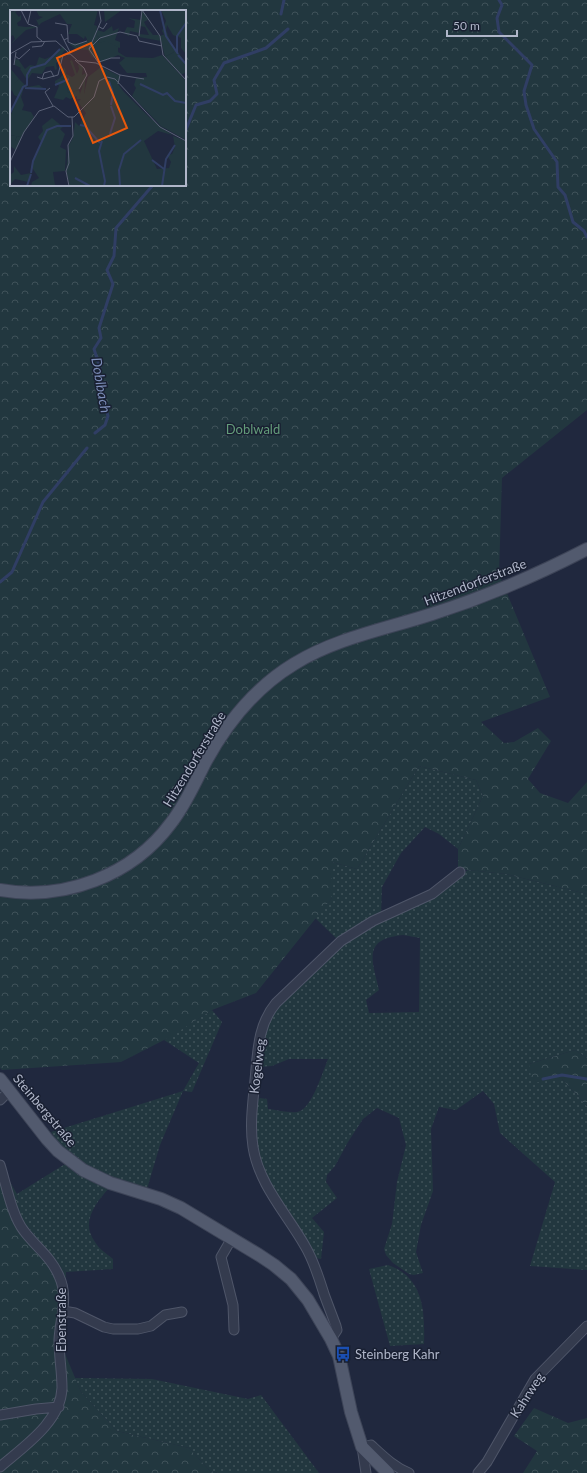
<svg xmlns="http://www.w3.org/2000/svg" width="587" height="1473" viewBox="0 0 587 1473" font-family="Lato,sans-serif">
<style>
.grass{fill:url(#grass-dots);fill-rule:evenodd}
.forest{fill:url(#forest-crowns);fill-rule:evenodd}
.lines{fill:none;stroke-linecap:round;stroke-linejoin:round}
.stream{stroke:#303e64;stroke-width:3}
.minor-casing{stroke:#4f5669;stroke-width:11}
.major-casing{stroke:#3d4457;stroke-width:14}
.minor{stroke:#343b4e;stroke-width:9}
.major{stroke:#525a6e;stroke-width:12}
.labels{text-anchor:middle;stroke-width:3;stroke-linejoin:round;paint-order:stroke}
.park-label{font-size:13px;fill:#649d7a;stroke:#192032}
.street-label{font-size:13px;fill:#b0b6c9;stroke:#192032}
.poi-label{font-size:13px;fill:#b0b6c9;stroke:#192032;text-anchor:start}
.water-label{font-size:14px;font-style:italic;fill:#7c8db8;stroke:#192032}
.inset-river{fill:none;stroke:#303e64;stroke-width:2}
.inset-road{fill:none;stroke:#5a6176;stroke-width:1}
.view{fill:#e8590c;fill-opacity:0.15;stroke:#e8590c;stroke-width:2}
.inset-edge{fill:none;stroke:#b0b6c9;stroke-width:2}
</style>
<defs>
<pattern id="grass-dots" width="8" height="8" patternUnits="userSpaceOnUse"><rect width="8" height="8" fill="#22373f"/><path d="M2 2h.1M6 6h.1" fill="none" stroke="#405259" stroke-width="1.8" stroke-linecap="round"/></pattern>
<pattern id="forest-crowns" width="20" height="18" patternUnits="userSpaceOnUse"><rect width="20" height="18" fill="#22373f"/><path d="M2 6a3 3 0 1 1 6 0M12 15a3 3 0 1 1 6 0" fill="none" stroke="#405259"/></pattern>
</defs>
<rect width="100%" height="100%" fill="#20283e"/>
<!-- grass -->
<path class="grass" d="M419 766 476 780 483 796 458 849 439 834 425 827 401 853 382 887 381 915 359 925 337 939 315 918 332 898V862L357 869Z
M468 870 506 874 587 894V1058L575 1050 529 1064 562 1079 587 1106V1270L530 1266 555 1182 500 1133 494 1104 483 1091 456 1110 439 1107 431 1129 433 1191 421 1225 416 1252 423 1273 414 1275 409 1274 393 1263 386 1255 384 1249 392 1224 397 1182 406 1145 399 1118 377 1108 363 1119 348 1142 335 1166 327 1175 326 1182 337 1198 312 1218 324 1232 321 1259 316 1258 269 1184 255 1147V1104L260 1098 267 1099 268 1109C277 1110 288 1113 297 1112 311 1111 323 1071 328 1059H289L272 1066 259 1067 260 1055 270 1015 343 943ZM403 935 420 938 419 1012 369 1013 366 1000 379 990C372 960 362 939 403 935Z
M212 1010 222 1022 192 1092 183 1091 160 1145 147 1189 123 1183 92 1170 60 1146 51 1132 183 1091 199 1063 164 1040Z
M65 1164 92 1181 109 1188C96 1203 80 1222 95 1242 99 1249 107 1254 113 1259V1269L66 1272 40 1242 21 1218 17 1194Z
M388 1265C424 1277 425 1312 424 1344L390 1346 369 1269Z
M75 1378 152 1379 248 1399 261 1395 319 1473H218L210 1471 189 1448 117 1431 81 1392Z"/>
<!-- forest -->
<path class="forest" d="M0 0H587V410L502 478 499 574 550 697 481 722 504 743 514 742 538 728 551 741 528 779 540 793 568 803 587 782V894L506 874 458 869V849L483 796 476 780 419 766 357 869 332 862V898L256 993 212 1010 170 1037 121 1062 2 1070 0 1068ZM11 11H185V185H11Z
M575 1050 587 1058V1106L562 1079 532 1083 529 1064Z
M0 1173 6 1175 17 1194 21 1218 40 1242 66 1272 63 1349 81 1392 117 1431 189 1448 210 1471 218 1473H0Z
M534 1408 568 1423 587 1418V1473H523L537 1451 514 1436Z"/>
<g class="lines">
<!-- stream -->
<path class="stream" d="M499 0 502 5 497 18 499 32 532 65 524 91 526 105 534 129 557 162 558 187 565 195 573 222 584 231 587 237
M281 14 284 0
M185 132 196 105 210 101 217 94 214 80 224 63 266 48 288 29
M95 433 105 425 108 416 99 386 100 368 94 349 101 338 99 328 113 284 107 270 114 256 116 228 153 185
M0 582 12 572 43 502 87 448
M543 1079 562 1075 587 1079"/>
<!-- minor casing -->
<g class="minor-casing">
<path id="minor" d="M0 1100 9 1091
M0 1165C6 1184 12 1216 24 1231 36 1247 51 1257 59 1276 69 1297 60 1318 59 1340 59 1356 62 1372 62 1388 61 1422 23 1447 0 1467
M232 1238 221 1257 233 1305 234 1330
M63 1311 75 1313 104 1327 113 1329H138L151 1326 165 1315 182 1312
M331 1339 337 1330 336 1326C332 1315 328 1305 324 1294 319 1278 314 1261 305 1246 287 1214 259 1185 253 1147 249 1122 254 1095 256 1069 258 1045 260 1022 276 1003L341 941 373 921 432 894 460 872
M0 1415 36 1409 59 1407
M366 1473 362 1447 371 1445C383 1456 394 1467 409 1473
M478 1473 487 1462 535 1379 587 1326"/>
</g>
<!-- major casing -->
<g class="major-casing">
<path id="major" d="M0 890C64 901 132 876 171 823 186 804 195 782 206 761 228 721 256 687 294 664 336 638 386 629 432 614 485 597 537 575 587 549
M0 1079 47 1139 58 1151 83 1170 110 1183 161 1199 181 1208 259 1255 274 1265 291 1279 308 1300 331 1339 339 1356 351 1412 362 1447 388 1473"/>
</g>
<!-- minor -->
<use href="#minor" class="minor"/>
<!-- major -->
<use href="#major" class="major"/>
</g>
<!-- icons -->
<defs>
<g id="bus-bare" transform="scale(1.2)"><path d="M-5-6H5V4H4V6H2V4H-2V6H-4V4H-5ZM-3.5-4V0h7V-4ZM-3.5 1.2v1.5H-2V1.2ZM2 1.2v1.5H3.5V1.2Z" fill="#1a4fb4" stroke="#192032" stroke-width="2.5" paint-order="stroke"/></g>
</defs>
<g fill-rule="evenodd">
<use href="#bus-bare" x="343" y="1354"/>
</g>
<g class="labels">
<!-- park labels -->
<g class="park-label">
<text x="253" y="434">Doblwald</text>
</g>
<!-- street labels -->
<g class="street-label">
<text transform="translate(475 582) rotate(-21)" y="5">Hitzendorferstraße</text>
<text transform="translate(194 759) rotate(-59)" y="5">Hitzendorferstraße</text>
<text transform="translate(257 1066) rotate(-83)" y="5">Kogelweg</text>
<text transform="translate(45 1110) rotate(50)" y="5">Steinbergstraße</text>
<text transform="translate(61 1320) rotate(-90)" y="5">Ebenstraße</text>
<text transform="translate(527 1395) rotate(-57)" y="5">Kahrweg</text>
</g>
<!-- poi labels -->
<g class="poi-label">
<text x="355" y="1359">Steinberg Kahr</text>
</g>
<!-- water labels -->
<g class="water-label">
<text transform="translate(101 385) rotate(80)" y="5">Doblbach</text>
</g>
</g>
<!-- overview -->
<g transform="translate(10 10)">
<rect width="176" height="176" fill="#20283e"/>
<path d="M132 0 139 9 134 12 136 16 143 25H149L151 31 129 27V24L139 25 135 17 130 16 129 23 120 21 119 26 114 23 117 17 124 18 125 11 118 8 131 10ZM102 16 103 21 109 18 105 30 110 32V38L88 33 90 28 86 25 87 20 94 22ZM155 24 164 42 155 47 150 26ZM62 50 67 64 69 59 68 54 73 57 72 65 76 63 74 85 70 84 73 75 69 80 58 83 56 72 60 69 50 68 53 64 52 60 55 58 56 64 62 67 65 65 60 51ZM0 58 9 69 2 78 1 77ZM0 125 5 126V131L7 126 12 127 6 140 0 136ZM4 156 11 165 21 163 18 172 5 169 0 175V165L4 162Z" fill="#22373f"/>
<path d="M0 0 3 2 4 1 9 0 5 2 9 7 11 5V10L7 13 8 16 16 17 29 16 25 7 27 10 33 7 29 6 26 0H88L84 15 87 16 86 25 90 28 88 33 96 31 108 37V42L116 47 143 48 152 45 176 71V130L151 116 122 86 126 78 124 75 126 68 137 67 136 63H117L109 53 115 48 108 45 93 52 82 47 78 40 66 39 59 34 77 32V29L75 26 74 29 67 24H58L62 14H57L50 4 31 13 28 17 16 20 0 35 5 29 3 25 0 27ZM94 0H112L95 12ZM151 0 176 1V44L171 38V28L163 25 157 15 156 20 160 31 176 53V62L171 65 155 47 164 42 157 35 159 33 152 21 156 11ZM53 36 55 40 51 45 52 50 46 53 47 59 45 60 44 56 36 57 32 64 22 63 18 69 17 77 29 75 36 80 14 77 11 87 14 95 12 100 21 102 24 107 11 127 7 126 5 131V126L0 125V107L8 87 4 85 2 80 0 83V78L9 69 16 76 17 70 10 59 11 58 5 55V50L8 49 15 59 20 55 26 56 29 47 35 49 45 45ZM91 57 110 66 108 74 113 81 139 107 162 125 148 121 134 131 147 159 159 158 161 152 157 145 162 144 165 137 163 126 176 131V176H60L56 161 59 135 63 128 65 112 69 116 76 103 68 92 71 89H67V86L60 89 56 87 53 90 44 88 49 76 48 74 45 75V71L50 68 60 69 57 72 58 83 69 80 70 84H74L78 67ZM42 108 53 117 50 119 55 124 50 137 56 140 55 161 43 162 45 175 21 176 22 172 29 168 21 156 32 133 28 127 33 121 32 116Z" fill="#22373f"/>
<path class="inset-river" d="M150 0 156 26 168 44M167 43V26L176 13M168 45 176 54M99 71 103 83 101 95M130 74 153 85 157 83 165 91 176 93M45 75 59 69M15 78 36 79M0 103 13 77 17 75V65L21 58 35 54 50 39M70 115 75 116 90 133M100 124 105 108 101 96M92 131 89 141 95 171 94 176M142 150 154 159M21 163 23 151 37 120 47 116H61M65 168 80 176M17 176 21 164M110 176 109 160 114 144 131 130M152 176 156 149 165 135"/>
<path class="inset-road" d="M11 0 18 14M89 0 91 11 79 39 90 55M132 0 150 26 153 45 176 70M18 13 21 0M45 13 57 15 58 28 54 30M18 14 27 17V27L32 31M88 16 93 19 97 13M51 24 60 42M129 26 132 0M58 28V32L65 35 77 31M22 37 32 36 35 31M79 39 90 28 110 22 127 26 129 31 152 36M0 44 21 32 46 31 68 51 86 53 110 65 108 74M5 46 9 49 20 39M65 50 74 58 77 65 69 79M89 52 101 48H110M4 55 6 42M110 65 134 69M27 67 33 69 48 65 53 45 60 44M32 69 34 63 41 61 44 67M40 78 35 82 43 96M0 152 14 122 29 101 44 96 58 107H64L84 87 89 71 97 67 105 69 150 117 176 131M59 176 56 161 59 153 58 135 63 126 62 107"/>
<path class="view" d="M81 33 117 118 83 133 47 48Z"/>
<rect width="176" height="176" class="inset-edge"/>
</g>
<!-- scale -->
<path d="M447 30v6h70v-6" fill="none" stroke="#b0b6c9" stroke-width="2"/>
<text x="453" y="30" font-size="12" fill="#b0b6c9" stroke="#192032" stroke-width="3" paint-order="stroke">50 m</text>
</svg>
